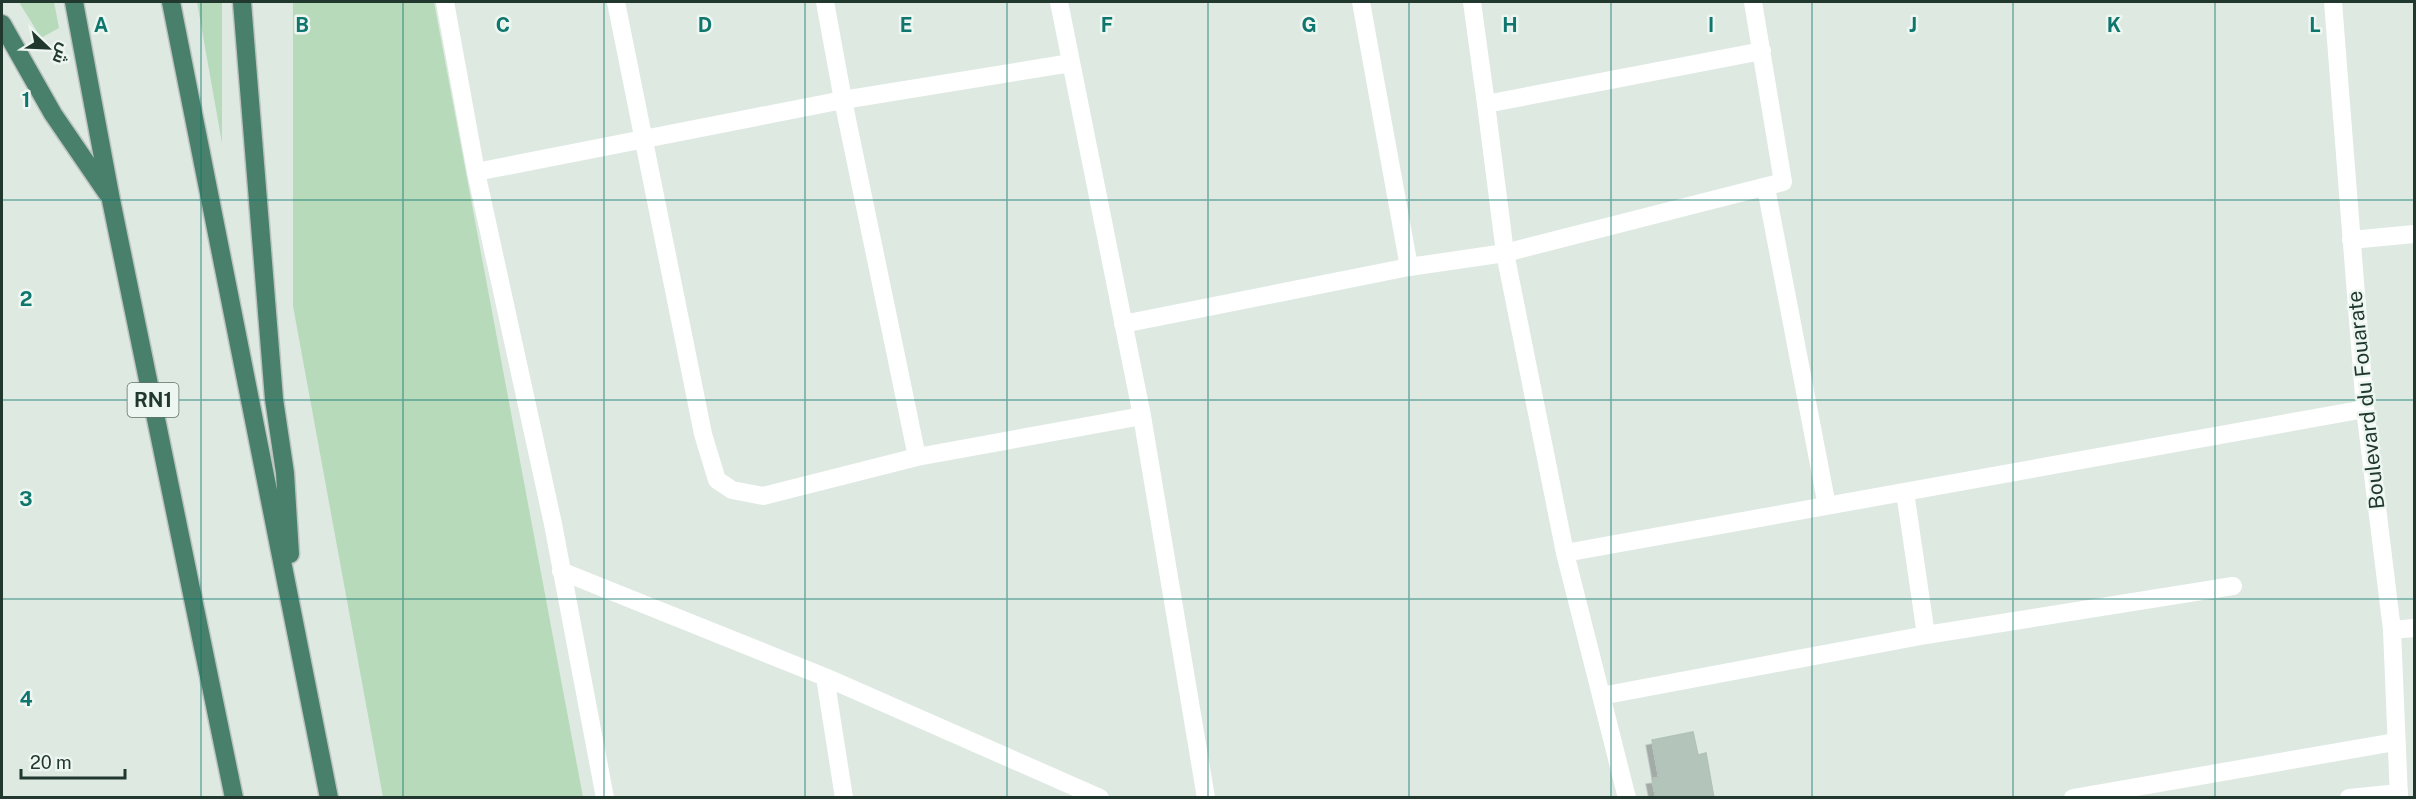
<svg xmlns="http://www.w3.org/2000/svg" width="2416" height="799" viewBox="0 0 2416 799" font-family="'Public Sans',Cairo,sans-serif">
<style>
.green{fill:#b7dabb}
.building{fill:#b3c4bb;stroke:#b1c2b9;stroke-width:1.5;filter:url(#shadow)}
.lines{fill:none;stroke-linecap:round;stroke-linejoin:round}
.trunk-casing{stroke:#bcc3c0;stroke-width:21}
.minor{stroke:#fff;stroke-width:18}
.tertiary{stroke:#fff;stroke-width:18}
.trunk{stroke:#48806c;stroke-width:18}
.grid{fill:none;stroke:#0f766e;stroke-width:1.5;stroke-opacity:0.55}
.labels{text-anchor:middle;stroke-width:5;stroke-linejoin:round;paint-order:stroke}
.shield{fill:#eef6f1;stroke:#5e7168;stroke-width:1.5}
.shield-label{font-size:20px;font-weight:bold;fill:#20382e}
.street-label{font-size:21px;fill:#20382e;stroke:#eef6f1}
.grid-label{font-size:20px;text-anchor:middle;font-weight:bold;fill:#0f766e;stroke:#eef6f1;stroke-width:5;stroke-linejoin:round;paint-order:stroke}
</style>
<defs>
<filter id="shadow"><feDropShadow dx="-5.5" dy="5.5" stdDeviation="0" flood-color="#0004"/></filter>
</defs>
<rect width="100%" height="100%" fill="#dee9e2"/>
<!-- green -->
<path class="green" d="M19 2H54L59 28 41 38Z
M197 2H222V143Z
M293 2H434L583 797H383L293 306Z"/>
<!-- building -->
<path class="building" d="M1693 732 1698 755 1706 753 1714 798H1656L1652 779 1659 778 1652 740Z"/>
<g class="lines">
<!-- trunk casing -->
<g class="trunk-casing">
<path id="trunk" d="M74 2 111 200 234 798
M171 2 329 798
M242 2 274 399 285 473 290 554
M2 24 53 114 107 193"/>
</g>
<!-- minor -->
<path class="minor" d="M445 2 476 172 553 524 605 798
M616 2 703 434 717 480 732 490 763 496 917 457
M825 2 843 100 917 457 1142 416
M1059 2 1142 416 1206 798
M1361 2 1409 267
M1472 2 1486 104 1762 51
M1486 104 1505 253 1565 553 1627 798
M476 172 843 100 1071 63
M1766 188 1827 506
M2351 240 2414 234
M1123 324 1409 267 1505 253 1783 182 1753 2
M1905 492 1926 635
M1565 553 2365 409
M561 571 825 677 1100 798
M2392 630 2414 628
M825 677 844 798
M1601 696 1926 635 2233 586
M2073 798 2395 742
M2349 798 2399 793"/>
<!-- tertiary -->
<path class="tertiary" d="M2333 2 2365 409 2392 630 2399 798"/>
<!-- trunk -->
<use href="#trunk" class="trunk"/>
</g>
<!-- grid -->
<path class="grid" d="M201 2V798M403 2V798M604 2V798M805 2V798M1007 2V798M1208 2V798M1409 2V798M1611 2V798M1812 2V798M2013 2V798M2215 2V798M2 200H2414M2 400H2414M2 599H2414"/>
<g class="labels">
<!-- shield labels -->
<rect class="shield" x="127.5" y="383" width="51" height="34" rx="4.5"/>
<g class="shield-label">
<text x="153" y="407">RN1</text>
</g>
<!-- street labels -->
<g class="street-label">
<text transform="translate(2366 400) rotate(-96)" y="7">Boulevard du Fouarate</text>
</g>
</g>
<g class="grid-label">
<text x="101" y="32">A</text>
<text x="302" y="32">B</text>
<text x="503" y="32">C</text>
<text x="705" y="32">D</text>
<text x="906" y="32">E</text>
<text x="1107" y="32">F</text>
<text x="1309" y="32">G</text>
<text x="1510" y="32">H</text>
<text x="1711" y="32">I</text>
<text x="1913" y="32">J</text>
<text x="2114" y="32">K</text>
<text x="2315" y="32">L</text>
<text x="26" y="107">1</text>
<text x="26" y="306">2</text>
<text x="26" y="506">3</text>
<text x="26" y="706">4</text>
</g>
<!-- border -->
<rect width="2416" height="799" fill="none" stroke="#20382e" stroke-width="6"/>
<!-- north arrow -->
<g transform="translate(48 48) rotate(113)" stroke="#eef6f1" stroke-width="4.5" paint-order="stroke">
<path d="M0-4.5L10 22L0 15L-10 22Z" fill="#20382e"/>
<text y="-9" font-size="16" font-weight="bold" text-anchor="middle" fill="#20382e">ش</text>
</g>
<!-- scale -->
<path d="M21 769v9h104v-9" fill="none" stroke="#20382e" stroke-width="3"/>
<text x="30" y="769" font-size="18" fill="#20382e" stroke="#eef6f1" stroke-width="4.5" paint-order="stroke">20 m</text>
</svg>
